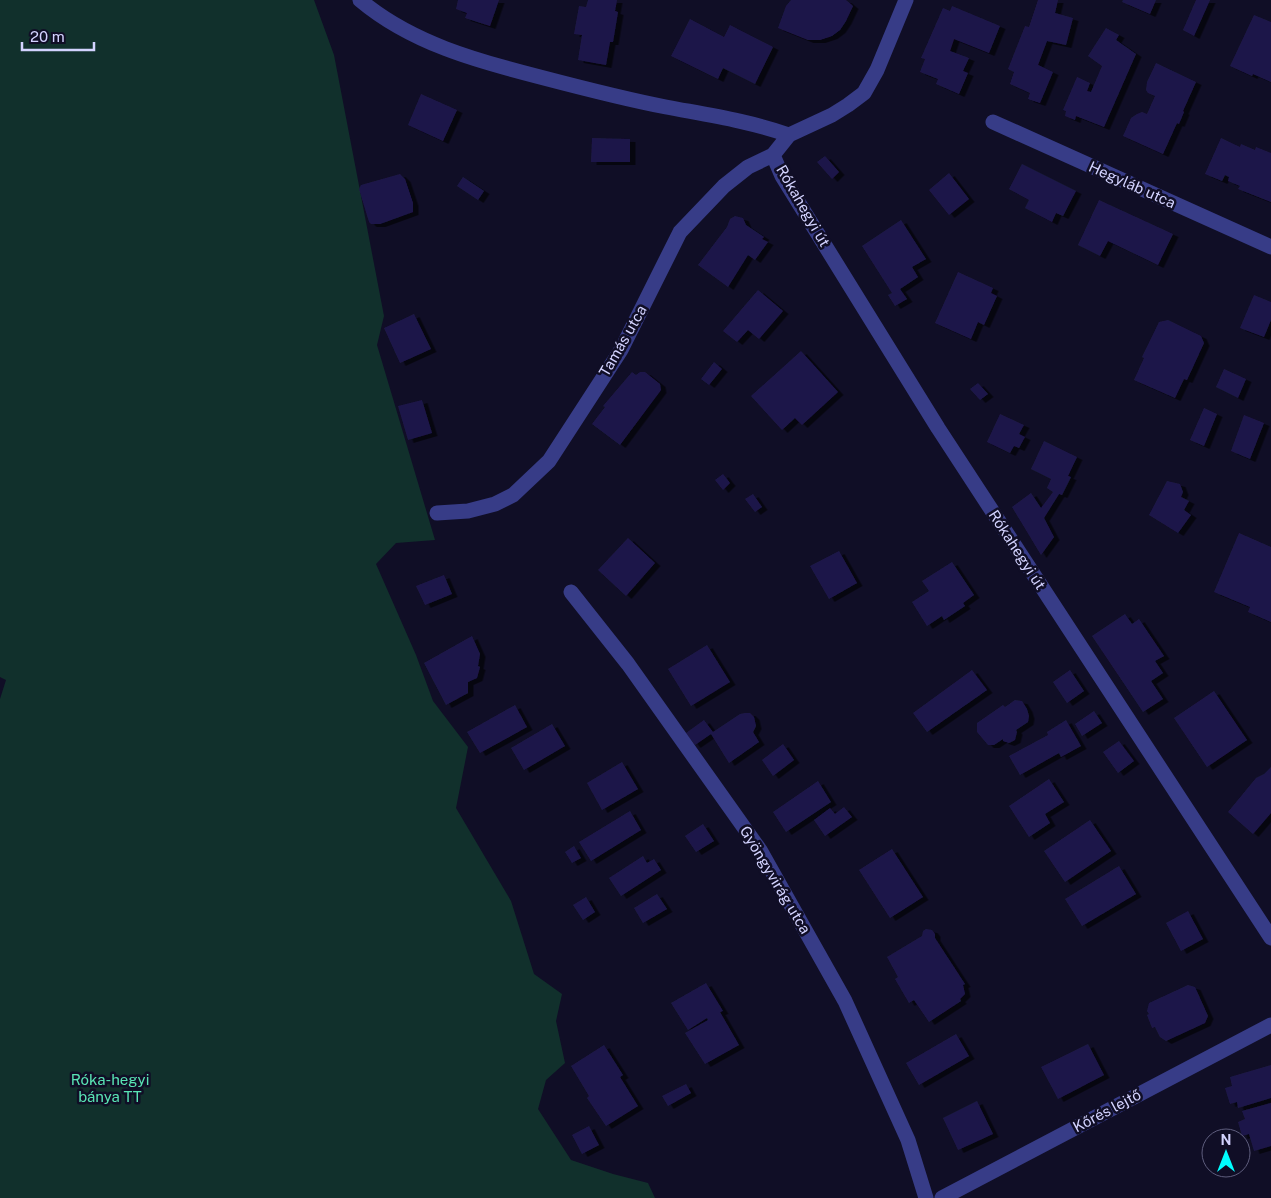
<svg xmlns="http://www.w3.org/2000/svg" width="1271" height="1198" viewBox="0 0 1271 1198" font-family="'Public Sans',sans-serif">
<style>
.green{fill:#11302c}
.building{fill:#1e1948;filter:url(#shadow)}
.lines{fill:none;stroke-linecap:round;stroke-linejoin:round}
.street{stroke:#373c87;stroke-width:15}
.labels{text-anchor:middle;stroke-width:5;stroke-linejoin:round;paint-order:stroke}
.street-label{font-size:15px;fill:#d3d3ff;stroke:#100e26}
.park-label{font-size:15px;fill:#59e4b4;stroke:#100e26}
</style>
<defs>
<filter id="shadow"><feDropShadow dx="5.5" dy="3" stdDeviation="0" flood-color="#0009"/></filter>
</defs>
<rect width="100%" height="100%" fill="#100e26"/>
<!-- green -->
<path class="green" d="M0 0H314L334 55 384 316 377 345 435 540 396 543 376 564 416 655 433 701 468 747 456 808 511 901 534 974 562 994 556 1021 565 1063 546 1080 538 1109 571 1160 613 1174 648 1183 655 1198H0V699L6 680 0 677Z"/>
<!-- building -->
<path class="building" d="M458 0H499L490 26 465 18 467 13 456 9Z
M588 0H617L615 11 618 12 613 42H610L606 65 578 60 582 35 574 34 579 6 586 7Z
M791 0H846L853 6 846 21 840 30 832 36 820 40H808L778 28 786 6Z
M1038 0H1058L1055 13 1073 18 1066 45 1047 41 1038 65 1053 72 1040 103 1028 99 1030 93 1010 84 1014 72 1008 69 1025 26 1029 27Z
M1123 0H1156L1150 14 1122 2Z
M1196 0H1210L1194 36 1183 30Z
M952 6 1000 26 989 53 954 39 950 51 969 58 963 71 968 73 959 94 936 84 938 79 920 72 925 59 921 58 943 8 950 11Z
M1254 15 1271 22V82L1253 74 1252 76 1230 66Z
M690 19 724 37 730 25 773 47 755 84 723 68 718 79 671 56Z
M1106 28 1119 35 1116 40 1136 54 1104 127 1076 116 1075 120 1065 116 1066 111 1063 110 1077 77 1090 83 1087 91 1091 92 1102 66 1088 56Z
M1156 63 1196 82 1183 111 1184 112 1179 124 1177 123 1163 154 1123 136 1131 118 1137 114 1142 112 1147 114 1155 96 1148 93 1146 90 1147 82Z
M421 94 457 110 443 141 408 125Z
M592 138 630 139V162H591Z
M1221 138 1240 147 1241 144 1255 150 1256 147 1271 153V202L1238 189 1240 186 1228 181 1229 177 1225 175 1222 181 1205 174Z
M825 156 839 172 832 179 817 162Z
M1022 164 1076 191 1063 216 1056 213 1052 222 1025 208 1029 200 1009 189Z
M949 173 969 199 949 215 929 190Z
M400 174 405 179 413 203V212L380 224H371L369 222 359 189 361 185Z
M463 177 484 191 478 200 457 186Z
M1099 200 1173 234 1158 265 1108 241 1100 256 1078 245Z
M735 216 743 218 746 225 764 237 762 239 768 242 755 260 748 255 728 287 698 265 727 227 730 219Z
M901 220 926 259 912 267 918 277 900 289 907 299 895 306 888 295 892 293 862 246Z
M958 272 993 288 991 293 997 296 984 325 978 322 971 339 935 323Z
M758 290 783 311 759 339 748 330 737 342 723 331Z
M1254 295 1271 302V320L1264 337 1240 328Z
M414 314 431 349 400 363 384 328Z
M1168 320 1201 336 1204 343 1187 380 1184 379 1175 398 1134 380 1144 358 1142 357 1159 322Z
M801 351 838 392 802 425 795 418 782 430 751 396Z
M714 362 722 369 709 385 701 379Z
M1224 369 1246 379 1238 398 1216 387Z
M632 372 636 375 640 372H645L660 384 661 390 620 445 592 424 605 407 603 406Z
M978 383 988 394 980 400 970 389Z
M422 400 432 433 408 440 398 406Z
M1204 408 1217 414 1204 446 1190 440Z
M1000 414 1024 425 1019 434 1025 437 1019 448 1014 446 1010 453 987 442Z
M1244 415 1264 423 1250 459 1231 451Z
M1044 441 1077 457 1068 476 1071 477 1062 495 1059 494 1044 518 1054 537 1041 555 1012 507 1031 493 1041 508 1053 492 1047 488 1051 479 1031 469Z
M723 474 730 483 723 490 715 480Z
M1167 481 1180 484 1183 492 1181 497 1189 501 1184 510 1191 515 1178 533 1149 515Z
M753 494 762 507 755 512 745 499Z
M1239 533 1271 547V622L1248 612 1250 607 1214 592Z
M628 538 655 563 626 596 598 570Z
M839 551 857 583 829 599 810 566Z
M952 562 974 595 963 603 965 606 944 620 942 616 927 626 912 602 929 591 922 581Z
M444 575 452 594 425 605 416 586Z
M1125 614 1132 624 1139 619 1164 656 1155 661 1163 673 1151 681 1163 699 1143 712 1092 636Z
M472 636 480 654 478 666 480 667 477 678 468 682V693L446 705 424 663Z
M707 645 730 682 691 706 668 669Z
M972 670 987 690 927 732 913 713Z
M1070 670 1084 691 1067 703 1053 682Z
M1214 691 1247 740 1207 767 1174 718Z
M1015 700 1022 701 1027 709 1029 716 1028 722 1016 730 1017 732 1015 740 1009 743 1003 741V739L994 745H988L977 732V723L1003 705 1005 707Z
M515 705 527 727 480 753 467 732Z
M1094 711 1102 723 1082 736 1075 724Z
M745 713H750L754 717 756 726 753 732 759 742 729 763 711 734 695 745 686 733 704 720 713 732 740 714Z
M1066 720 1081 746 1061 757 1059 753 1020 775 1009 756 1048 735 1047 732Z
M552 724 565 746 524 770 511 748Z
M1119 741 1134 761 1118 773 1103 752Z
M783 744 794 760 773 776 762 760Z
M622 762 638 789 602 810 587 783Z
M1271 767V813L1253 834 1228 812 1256 778 1264 774Z
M1049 779 1064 802 1045 814 1050 823 1029 837 1009 806Z
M818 781 831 802 786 832 773 812Z
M844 807 852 817 825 836 814 820 830 808 835 814Z
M630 811 641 830 591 861 579 842Z
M1090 820 1111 851 1065 882 1044 851Z
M703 824 714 841 696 852 685 836Z
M574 846 581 858 572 863 565 852Z
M892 849 923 897 890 918 859 870Z
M643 856 647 863 654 859 661 870 621 896 609 878Z
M1119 866 1136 894 1082 926 1065 899Z
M657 894 667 909 643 923 634 908Z
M586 897 595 912 583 920 573 905Z
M1188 911 1203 939 1181 951 1166 923Z
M926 929 932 930 935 934V938L965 984 963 985 965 994 960 999 961 1001 929 1022 914 1000 909 1003 895 979 898 977 887 957 922 936 923 931Z
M706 983 723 1011 720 1012 739 1045 705 1064 685 1033 708 1020 707 1018 688 1030 671 1003Z
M1188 985 1195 987 1208 1016 1205 1023 1166 1041 1160 1037 1155 1027 1152 1028 1147 1015 1149 1014 1147 1011 1149 1003Z
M956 1034 969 1056 919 1085 906 1063Z
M1088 1044 1104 1075 1058 1099 1041 1067Z
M604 1045 623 1075 620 1077 638 1106 606 1126 587 1098 589 1096 571 1066Z
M1271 1065V1098L1238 1108 1237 1102 1230 1104 1225 1088 1232 1086 1230 1077Z
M686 1084 691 1093 668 1106 662 1096Z
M977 1101 993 1134 958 1150 943 1118Z
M1271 1103V1146L1254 1151 1249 1134 1242 1136 1238 1122 1245 1119 1242 1111Z
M589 1126 599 1145 582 1154 572 1135Z"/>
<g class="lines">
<!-- street -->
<path class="street" d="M360 0C411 43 477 61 540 77 582 88 624 99 666 107 708 115 749 121 789 135
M993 122 1271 247
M773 155 782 176 938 428 1271 938
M437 513 468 511 495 504 513 495 549 461 621 350 680 232 724 186 748 167 773 155 789 135 832 115 848 105 864 93 877 70 906 0
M571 592 628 664 760 850 845 1001 908 1140 926 1198
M942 1198 1271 1025"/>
</g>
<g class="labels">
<!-- street labels -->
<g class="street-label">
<text transform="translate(1132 185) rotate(24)" y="5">Hegyláb utca</text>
<text transform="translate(803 206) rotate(60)" y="5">Rókahegyi út</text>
<text transform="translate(623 341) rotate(-60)" y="5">Tamás utca</text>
<text transform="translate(1017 550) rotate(57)" y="5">Rókahegyi út</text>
<text transform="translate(775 880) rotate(59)" y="5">Gyöngyvirág utca</text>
<text transform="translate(1107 1111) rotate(-28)" y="5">Kőrés lejtő</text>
</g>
<!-- park labels -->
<g class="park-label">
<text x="110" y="1085">Róka-hegyi<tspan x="110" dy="17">bánya TT</tspan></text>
</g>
</g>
<!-- north arrow -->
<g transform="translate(1226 1153)"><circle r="24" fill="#100e26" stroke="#5e5d7d"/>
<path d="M0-4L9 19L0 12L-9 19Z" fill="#00fdfe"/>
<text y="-8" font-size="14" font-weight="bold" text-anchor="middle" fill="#d3d3ff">N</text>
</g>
<!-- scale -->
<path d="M22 42v8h72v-8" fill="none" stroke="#d3d3ff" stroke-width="2.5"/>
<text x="30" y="42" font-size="15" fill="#d3d3ff" stroke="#100e26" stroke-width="4" paint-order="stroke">20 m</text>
</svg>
